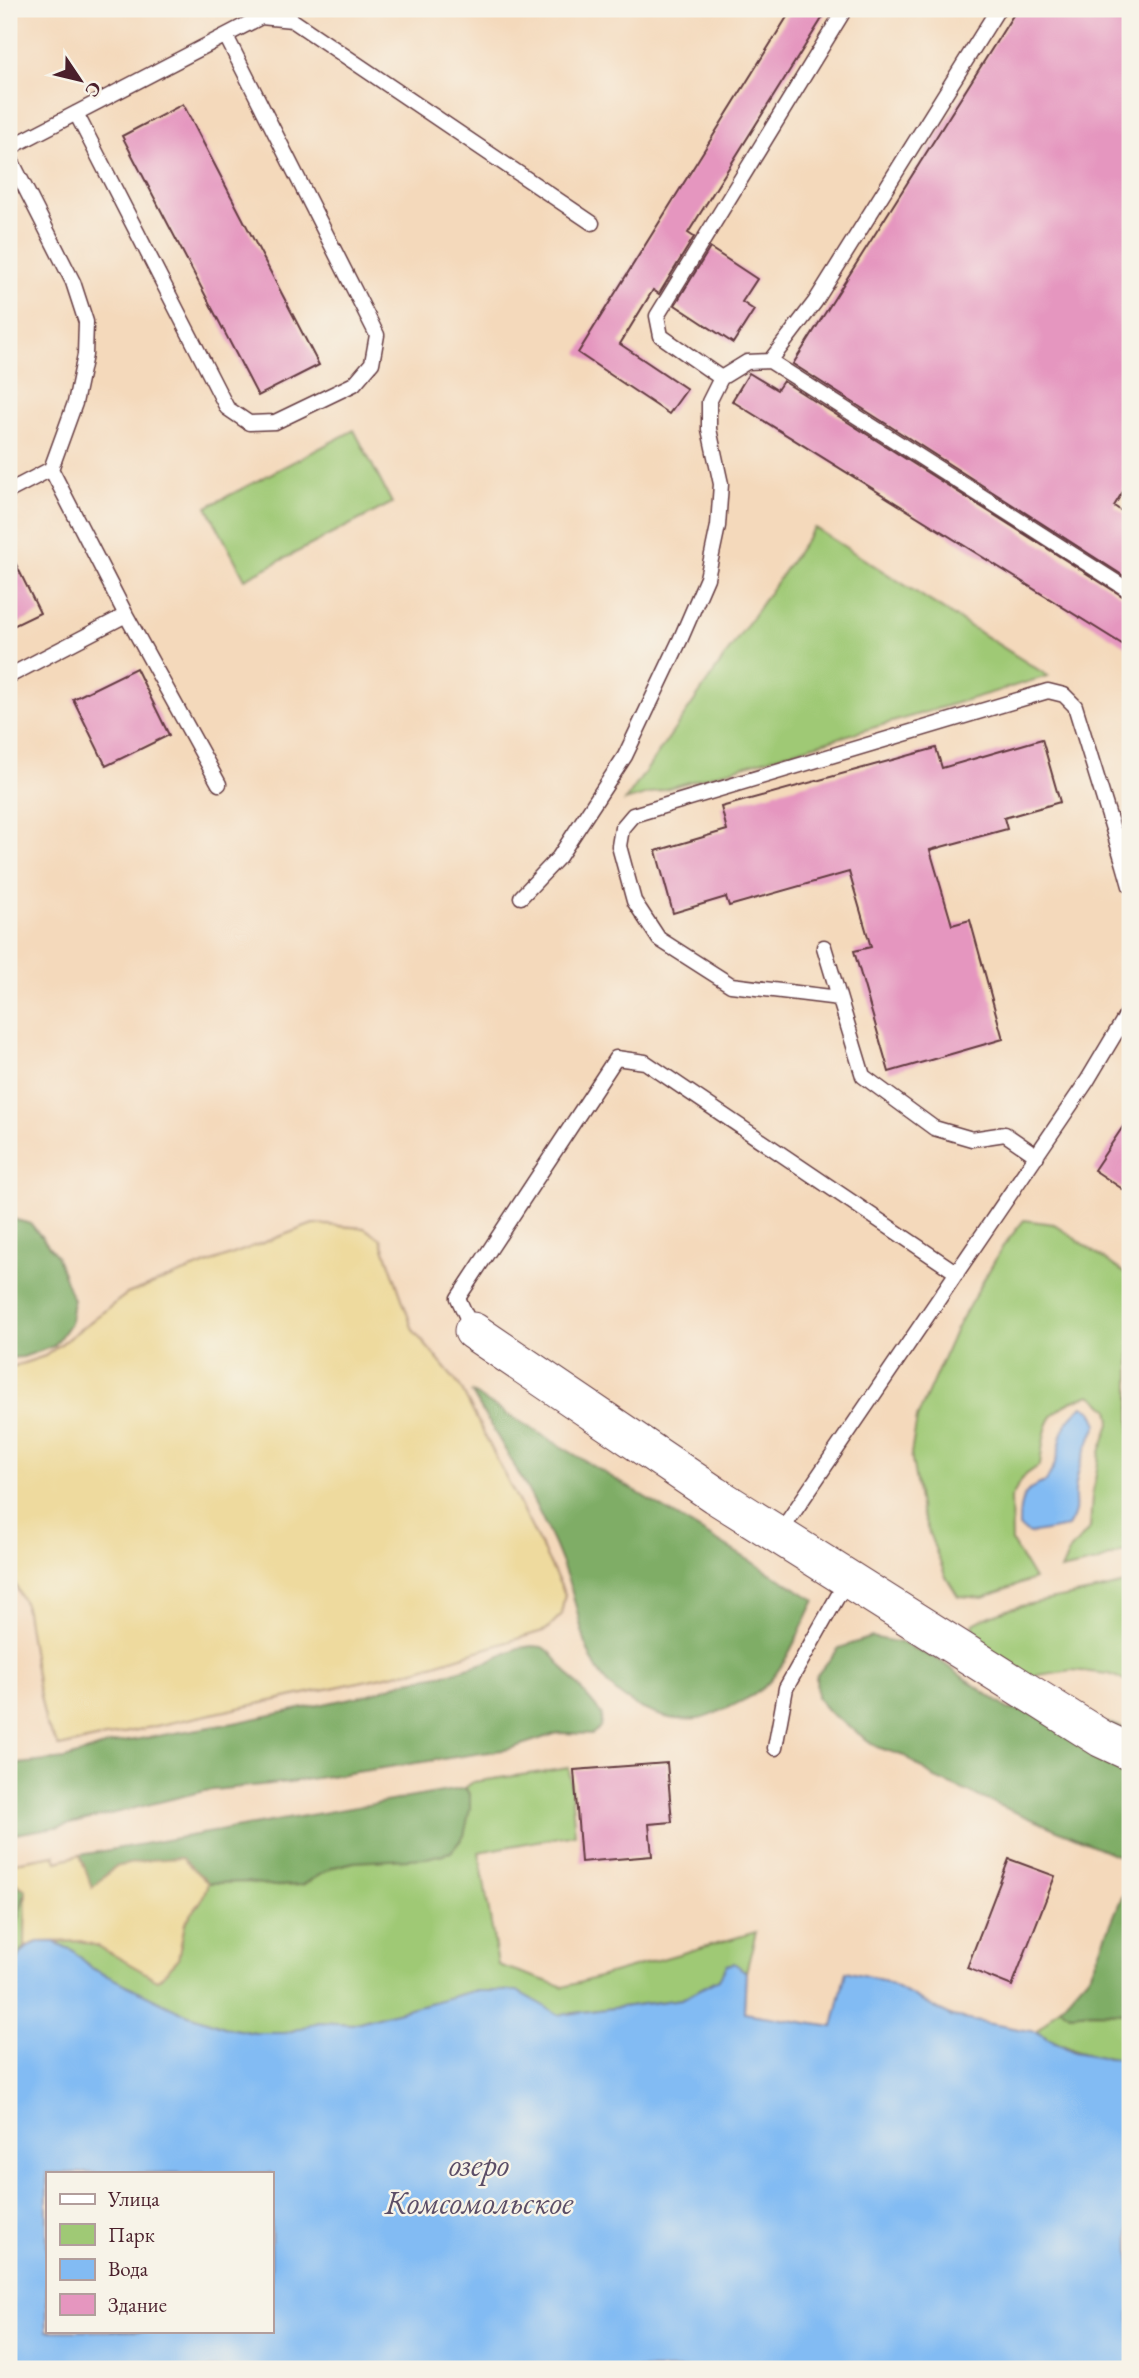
<svg xmlns="http://www.w3.org/2000/svg" width="1139" height="2378" viewBox="0 0 1139 2378" font-family="'EB Garamond',serif">
<style>
.green{fill:#9fc975;stroke:#747450;stroke-width:2}
.forest{fill:#7fad66;stroke:#646648;stroke-width:2}
.sand{fill:#eeda9e;stroke:#9c7c64;stroke-width:2}
.water{fill:#82bbf3;stroke:#666d8f;stroke-width:2;fill-rule:evenodd}
.building{fill:#e596bf}
.lines{fill:none;stroke-linecap:round;stroke-linejoin:round}
.service-casing{stroke:#643b41;stroke-width:17}
.tertiary-casing{stroke:#643b41;stroke-width:39}
.service{stroke:#fff;stroke-width:14}
.tertiary{stroke:#fff;stroke-width:37}
.labels{text-anchor:middle;stroke-width:5;stroke-linejoin:round;paint-order:stroke}
.water-label{font-size:33px;font-style:italic;fill:#5b4e67;stroke:#f7f3e8}
</style>
<rect width="100%" height="100%" fill="#f7f3e8"/>
<filter id="ink" filterUnits="userSpaceOnUse"><feTurbulence type="fractalNoise" baseFrequency=".0143" numOctaves="2"/><feDisplacementMap in="SourceGraphic" scale="14" xChannelSelector="R" yChannelSelector="G"/><feConvolveMatrix kernelMatrix="1 2 1 2 8 2 1 2 1" color-interpolation-filters="sRGB"/></filter>
<filter id="wash" filterUnits="userSpaceOnUse"><feTurbulence type="fractalNoise" baseFrequency=".00686" numOctaves="4" result="noise"/><feDisplacementMap in="SourceGraphic" scale="28" xChannelSelector="R" yChannelSelector="G"/><feGaussianBlur stdDeviation="1.57" result="paint"/><feColorMatrix in="noise" values="0 0 0 0 0 0 0 0 0 0 0 0 0 0 0 0 0 1.4 0 .05"/><feComposite in="paint" operator="in"/></filter>
<g filter="url(#wash)">
<rect width="100%" height="100%" fill="#f4d9bb"/>
<!-- green -->
<path class="green" d="M354 430 392 503 245 579 207 507Z
M815 528 1048 676 625 801 814 528Z
M1024 1220 1054 1224 1130 1277V1549L1097 1562 1061 1570 1069 1552 1090 1528 1092 1496 1100 1452 1111 1421 1109 1409 1091 1395C1045 1408 1046 1422 1040 1465L1024 1476 1011 1498 1012 1542 1034 1579 983 1598 958 1596 945 1575 921 1512 911 1454 917 1418 956 1329 1003 1246Z
M1130 1582V1682L1108 1674 1072 1670 1032 1676 992 1657 977 1638 973 1624C1020 1598 1080 1599 1130 1582Z
M569 1768 575 1834 479 1852 498 1965 564 1987 756 1932 746 1972 734 1963 728 1965 719 1979 682 1999 559 2015 517 1991H473L352 2024 319 2022 286 2033H255L227 2028 186 2014 141 1995 93 1969 72 1950 54 1942 81 1941 98 1946 158 1980 178 1959 185 1923 201 1901 208 1883 247 1882 276 1886 302 1885 334 1867 354 1862 470 1794 465 1788 473 1782Z
M26 1890 25 1947 20 1953 9 1987V1950Z
M1060 2007 1070 2014 1092 2012 1130 2013V2059C1088 2058 1072 2051 1036 2032Z"/>
<!-- forest -->
<path class="forest" d="M9 1218 31 1224 56 1255 73 1300 70 1323 54 1346 23 1357 9 1358Z
M471 1392 815 1600C800 1629 788 1664 764 1687 755 1696 740 1702 728 1708 718 1711 708 1718 698 1719 662 1724 618 1702 598 1671 582 1645 579 1613 570 1586 547 1517 508 1454 471 1392Z
M872 1637 901 1643 939 1660 1008 1709 1112 1724 1130 1730V1861L935 1778 907 1757 877 1747 830 1713 817 1698 816 1676 839 1648Z
M532 1646 542 1647 550 1652 595 1706 602 1715 600 1728 592 1734 558 1733 509 1749 290 1782 204 1791 62 1826 9 1835V1765L65 1759 110 1744 234 1723 370 1694 403 1682 450 1673 487 1662 518 1648Z
M465 1788 470 1794V1809L464 1836 451 1852 427 1858 354 1862 334 1867 302 1885 276 1886 247 1882 208 1883 182 1858 150 1860 115 1867 92 1888 80 1855Z
M9 1878 26 1890 9 1950Z
M1123 1894 1130 1897V2013L1092 2012 1070 2014 1060 2007 1091 1972Z"/>
<!-- sand -->
<path class="sand" d="M313 1224 364 1228 381 1239 413 1330 460 1386 565 1594 561 1615 546 1630 419 1669 59 1747 46 1724 37 1682 25 1605 9 1571V1368L45 1356 127 1294Z
M55 1855 57 1861 80 1855 92 1888 115 1867 150 1860 182 1858 208 1883 201 1901 185 1923 178 1959 158 1980 98 1946 81 1941 38 1942 25 1947 26 1890 9 1878V1863Z"/>
<!-- water -->
<path class="water" d="M1083 1406 1092 1411 1098 1424C1088 1443 1079 1463 1076 1483 1072 1504 1081 1507 1068 1527L1029 1534 1019 1527C1019 1504 1020 1489 1046 1482 1049 1475 1054 1468 1056 1461 1064 1434 1058 1427 1083 1406Z
M38 1942H54L72 1950 93 1969 186 2014 227 2028 255 2033H286L319 2022 352 2024 473 1991H517L560 2015 682 1999 719 1979 727 1965 734 1963 746 1972 744 2013 833 2027 846 1971 882 1980 952 2017 1036 2032 1074 2052 1107 2058 1130 2059V2369H9V1987C18 1965 14 1951 38 1942ZM47 2173H271V2331H47Z"/>
<g id="blocks">
<!-- building -->
<path class="building" d="M792 9H828L688 233 694 237 659 294 653 290 620 344 687 389 669 414 578 353Z
M1017 9H1130V480L1114 506 1130 517V580L793 364Z
M183 104 319 365 258 396 122 136Z
M710 248 757 279 742 302 754 310 733 343 675 305Z
M749 373 777 390 783 381 1130 601V649L732 401Z
M9 550 40 613 9 628Z
M136 668 169 735 106 766 73 699Z
M1042 739 1060 802 1004 818 1007 829 930 850 952 925 970 920 1003 1039 889 1072 854 951 871 947 849 872 729 906 726 897 673 913 656 851 727 830 721 807 936 748 942 768Z
M1130 1116V1194L1094 1170Z
M667 1763 672 1822 649 1824 652 1856 581 1862 574 1770Z
M1009 1859 1055 1876 1012 1986 967 1968Z"/>
</g>
</g>
<g filter="url(#ink)">
<use href="#blocks" fill-opacity="0" stroke="#643b41" stroke-width="2"/>
<g class="lines">
<!-- service casing -->
<g class="service-casing">
<path id="service" d="M76 113 227 408 249 423 275 422 354 384 372 363 377 335 226 36
M9 148 261 17 292 20 592 223
M9 156 73 282 86 322 85 355 75 403 51 469 9 491
M770 361 1130 591
M721 378 661 336 657 316 845 9
M51 469 126 615 219 784
M9 676 126 615
M1130 815 1128 820 1124 865 1130 886
M521 897 559 857 625 756 681 638 707 578 718 526 721 484 709 429V402L721 378 747 362 770 361 815 302 998 9
M824 947 863 1076 934 1128 972 1139 1005 1134 1037 1156
M839 998 731 985 659 939 634 901 619 846 622 828 633 815 1048 691 1064 695 1075 706 1124 865
M473 1331 458 1298 616 1058 645 1062 957 1273
M779 1534 1087 1081 1130 1009
M775 1748 786 1688 847 1580"/>
</g>
<!-- tertiary casing -->
<g class="tertiary-casing">
<path id="tertiary" d="M473 1331 715 1495 1102 1739 1130 1752"/>
</g>
<!-- service -->
<use href="#service" class="service"/>
<!-- tertiary -->
<use href="#tertiary" class="tertiary"/>
</g>
</g>
<g class="labels">
<!-- water labels -->
<g class="water-label">
<text x="479" y="2176">озеро<tspan x="479" dy="38">Комсомольское</tspan></text>
</g>
</g>
<!-- margin -->
<rect width="1139" height="2378" fill="none" stroke="#f7f3e8" stroke-width="35"/>
<!-- legend -->
<rect x="46" y="2172" width="228" height="161" fill="#f7f3e8" stroke="#b29e9c" stroke-width="2"/>
<rect x="60" y="2194" width="35" height="10" fill="#ffffff" stroke="#b29e9c" stroke-width="2"/>
<text x="108" y="2206" font-size="21" fill="#4a1f2b">Улица</text>
<rect x="60" y="2224" width="35" height="21" fill="#9fc975" stroke="#b29e9c" stroke-width="2"/>
<text x="108" y="2242" font-size="21" fill="#4a1f2b">Парк</text>
<rect x="60" y="2259" width="35" height="21" fill="#82bbf3" stroke="#b29e9c" stroke-width="2"/>
<text x="108" y="2276" font-size="21" fill="#4a1f2b">Вода</text>
<rect x="60" y="2294" width="35" height="21" fill="#e596bf" stroke="#b29e9c" stroke-width="2"/>
<text x="108" y="2312" font-size="21" fill="#4a1f2b">Здание</text>
<!-- north arrow -->
<g transform="translate(80 80) rotate(125)" stroke="#f7f3e8" stroke-width="5" paint-order="stroke">
<path d="M0-5L12 26L0 18L-12 26Z" fill="#4a1f2b"/>
<text y="-10" font-size="19" font-weight="bold" text-anchor="middle" fill="#4a1f2b">С</text>
</g>
</svg>
